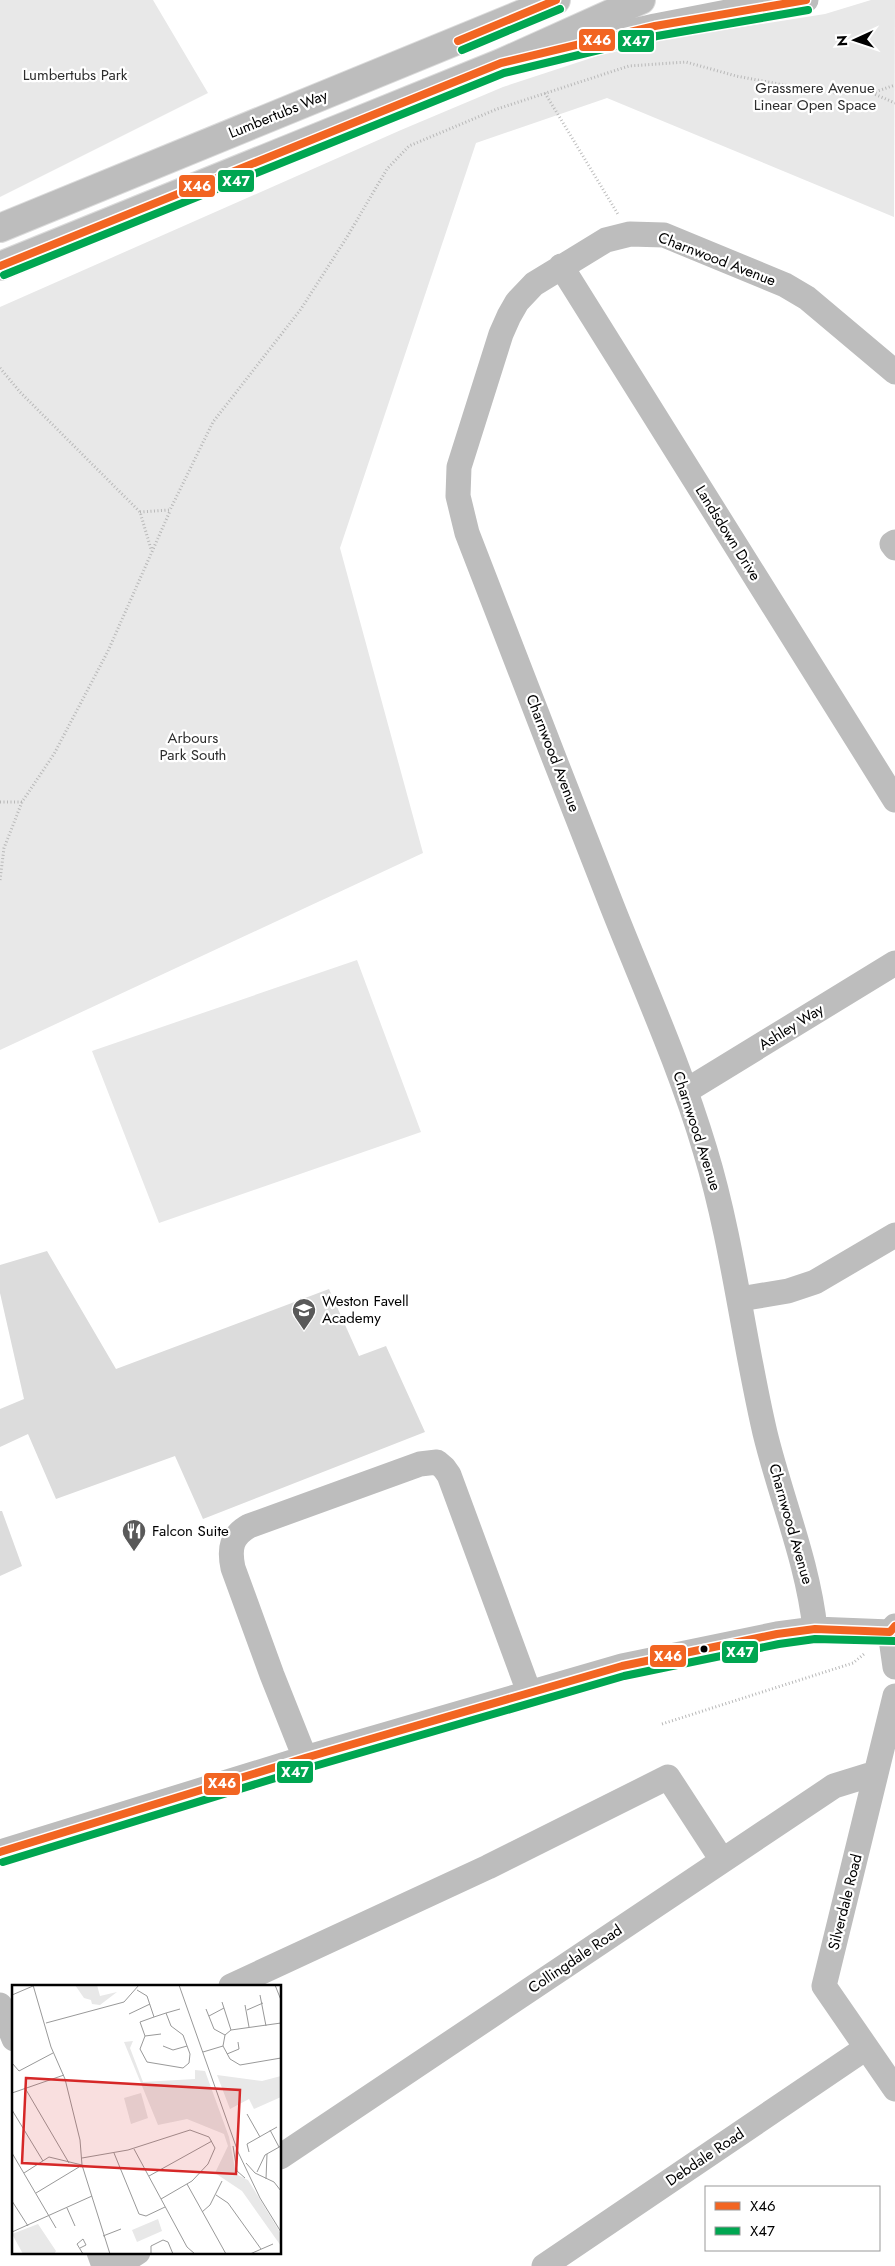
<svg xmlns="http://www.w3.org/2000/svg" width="895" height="2266" viewBox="0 0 895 2266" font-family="Jost,sans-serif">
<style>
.green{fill:#e8e8e8}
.building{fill:#dcdcdc}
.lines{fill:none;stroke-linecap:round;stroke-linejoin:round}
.highway-casing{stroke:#dbdbdb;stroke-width:30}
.path{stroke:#b8b8b8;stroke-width:3;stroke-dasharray:1 2.5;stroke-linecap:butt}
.minor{stroke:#bdbdbd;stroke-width:25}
.highway{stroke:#bdbdbd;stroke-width:28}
.bus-1-casing{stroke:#fff;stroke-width:11}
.bus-2-casing{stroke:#fff;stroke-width:11}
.bus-1{stroke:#f26522;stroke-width:8}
.bus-2{stroke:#00a651;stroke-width:8}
.bus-dot{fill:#000;stroke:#fff;stroke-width:2}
.labels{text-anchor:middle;stroke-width:4.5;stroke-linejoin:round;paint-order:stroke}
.park-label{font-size:15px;fill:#2d2d2d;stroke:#fff}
.street-label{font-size:15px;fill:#000;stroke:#fff}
.poi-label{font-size:15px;fill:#000;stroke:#fff;text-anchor:start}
.inset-road{fill:none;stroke:#999;stroke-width:1}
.view{fill:#d62828;fill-opacity:0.15;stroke:#d62828;stroke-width:2.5}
.inset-edge{fill:none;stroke:#000;stroke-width:2.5}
.line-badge{stroke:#fff;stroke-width:2}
.badge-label{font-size:14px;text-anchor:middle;font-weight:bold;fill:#fff}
</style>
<rect width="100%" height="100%" fill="#fff"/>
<!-- green -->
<path class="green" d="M0 0H153L208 93 0 197Z
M871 0H895L894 217 607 98 476 143 340 548 423 853 0 1050V307L401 130 503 87 634 44 825 14Z
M357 960 421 1132 159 1223 92 1051Z"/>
<!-- building -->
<path class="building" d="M47 1251 116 1369 329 1289 359 1356 386 1346 425 1432 203 1519 175 1456 56 1499 28 1434 0 1447V1409L24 1399 0 1293V1265Z
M0 1511H2L22 1566 0 1576Z"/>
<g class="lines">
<!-- highway casing -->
<g class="highway-casing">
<path id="highway" d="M0 228 556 0
M0 266 501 63 641 0"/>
</g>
<!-- path -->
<path class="path" d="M545 93 619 216
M872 93 895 103
M0 368 20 392 140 512 151 549
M140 512 170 510 213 422 301 309 347 237 387 169 409 146 497 109 629 66 686 62 736 76 827 93H872L895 85
M0 802H22L54 754 108 651 170 511
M0 880 4 848 22 802
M662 1724 853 1663 864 1654"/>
<!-- minor -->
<path class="minor" d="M544 52 655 26 727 12 806 0
M561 266 895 800
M895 542 892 544 895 548
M686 1091 895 963
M740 1299 788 1291 815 1282 895 1235
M815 1629C808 1562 781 1499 765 1433 743 1339 733 1242 705 1150 680 1066 644 987 612 906 563 782 515 657 467 533L458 496 459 467 501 334 509 316 517 302 534 284 606 240 630 234 664 235 785 285 807 298 895 372
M890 1632 895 1667
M895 1696 824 1986 895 2089
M305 1758 272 1675 233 1568C229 1549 231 1536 249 1526L420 1464 437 1462 444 1468 449 1475 529 1692
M0 1852 305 1758 622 1666 777 1634 815 1629 890 1632 895 1626
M231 1986 488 1867 668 1777 722 1860
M0 2005 14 2039
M280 2157 834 1786 876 1773
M99 2252 104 2266
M117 2266 138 2252
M544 2266 866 2048"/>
<!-- highway -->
<use href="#highway" class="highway"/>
<!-- bus-1 casing -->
<g class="bus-1-casing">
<path id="bus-1" d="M458 41 556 0
M0 266 501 63 655 26 806 0
M0 1852 305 1758 622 1666 777 1634 815 1629 890 1632 895 1626"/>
</g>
<!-- bus-2 casing -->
<g class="bus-2-casing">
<path id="bus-2" d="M462 50 560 9
M4 275 504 73 657 36 808 10
M3 1862 308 1768 624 1676 779 1644 815 1639 895 1641"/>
</g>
<!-- bus-1 -->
<use href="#bus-1" class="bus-1"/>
<!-- bus-2 -->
<use href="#bus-2" class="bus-2"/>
</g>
<!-- icons -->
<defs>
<g id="school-pin" transform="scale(1.25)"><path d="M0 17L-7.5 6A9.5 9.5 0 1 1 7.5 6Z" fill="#595959" stroke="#fff"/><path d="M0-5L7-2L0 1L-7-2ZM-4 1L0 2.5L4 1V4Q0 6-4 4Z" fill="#fff"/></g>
<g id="restaurant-pin" transform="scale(1.25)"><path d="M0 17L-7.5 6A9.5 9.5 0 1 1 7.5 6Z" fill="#595959" stroke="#fff"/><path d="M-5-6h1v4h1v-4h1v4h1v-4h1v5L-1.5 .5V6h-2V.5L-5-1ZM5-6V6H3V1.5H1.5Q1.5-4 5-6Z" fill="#fff"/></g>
</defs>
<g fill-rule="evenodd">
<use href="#school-pin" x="304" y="1310"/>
<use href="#restaurant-pin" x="134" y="1531"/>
</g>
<!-- markers -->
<circle class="bus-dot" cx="704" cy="1649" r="4.5"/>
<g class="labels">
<!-- park labels -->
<g class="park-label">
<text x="75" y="80">Lumbertubs Park</text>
<text x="815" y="93">Grassmere Avenue<tspan x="815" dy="17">Linear Open Space</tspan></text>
<text x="193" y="743">Arbours<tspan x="193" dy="17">Park South</tspan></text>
</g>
<!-- street labels -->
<g class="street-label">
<text transform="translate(278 114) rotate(-22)" y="5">Lumbertubs Way</text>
<text transform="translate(717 259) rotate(21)" y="5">Charnwood Avenue</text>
<text transform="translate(728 533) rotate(58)" y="5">Landsdown Drive</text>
<text transform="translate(553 753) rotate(69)" y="5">Charnwood Avenue</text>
<text transform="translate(791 1027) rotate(-32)" y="5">Ashley Way</text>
<text transform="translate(697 1131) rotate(72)" y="5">Charnwood Avenue</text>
<text transform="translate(791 1524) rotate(74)" y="5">Charnwood Avenue</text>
<text transform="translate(845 1902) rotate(-76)" y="5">Silverdale Road</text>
<text transform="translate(575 1959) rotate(-34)" y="5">Collingdale Road</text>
<text transform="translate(705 2157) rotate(-34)" y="5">Debdale Road</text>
</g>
<!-- poi labels -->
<g class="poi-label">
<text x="322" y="1306">Weston Favell<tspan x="322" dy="17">Academy</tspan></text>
<text x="152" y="1536">Falcon Suite</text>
</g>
</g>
<!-- overview -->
<g transform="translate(12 1985)">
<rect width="269" height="269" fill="#fff"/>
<path d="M63 0H85L88 11 105 7 88 20 80 19 79 15 72 13ZM121 56 118 63 131 97 183 94V85L193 86 217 152 224 189 236 195 269 249V261L230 206 203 188 216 161 212 149 175 134 146 140 112 57ZM205 90 250 96 269 91V112L242 124 237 114 218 124ZM129 108 136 133 119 139 112 113ZM146 234 150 246 125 257 120 245ZM26 239 44 266 42 269H11L0 249Z" fill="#e8e8e8"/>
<path class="inset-road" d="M21 0 39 62 53 94 68 155 70 180 98 269M167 0 226 167 248 213 269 247M263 0 269 15M125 5 135 11 142 32M0 10 21 1M248 10 254 41M210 17 219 45M233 20 237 42M194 24 202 44 213 50M235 25 251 18M154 28 159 41 171 50 178 69 177 78 171 83 135 77 128 64 133 51 128 37 142 32 154 28 168 24M117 29 138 19M197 31 212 23M34 38 112 17 127 0M133 51 149 49M151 61 161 65 175 61M211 61 213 50 219 45 269 38M191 67 211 61 218 74 228 80 269 73M215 69 227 64 226 57M0 78 7 86 41 68M13 103 57 178M0 108 52 90M0 125 31 176M235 129 248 152M258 145 267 162M221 161 225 186 233 193M122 164 175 262 183 269M237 167 235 159 265 142M0 168 44 243M102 168 127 229 134 231 153 222M70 173 116 165 178 145 197 152 203 163 196 179 180 196 149 214M234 178 243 188 262 197 269 206M245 187 253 170 269 161M12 188 37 172 70 180M137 191 200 156M254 194 255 169M175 199 214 269M24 208 67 182M204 210 216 218 249 264M0 216 16 241M55 223 63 241M190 227 198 220 210 196M0 247 80 211M91 251 109 244M68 263 74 260 71 254 65 259 71 269M139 269V261L151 255 156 257 161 269M238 269 261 259"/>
<path class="view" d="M14 93 228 105 224 189 10 178Z"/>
<rect width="269" height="269" class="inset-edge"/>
</g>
<g class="line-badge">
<rect x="578" y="28" width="38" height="24" rx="5" fill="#f26522"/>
<rect x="617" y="29" width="38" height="24" rx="5" fill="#00a651"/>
<rect x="217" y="169" width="38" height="24" rx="5" fill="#00a651"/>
<rect x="178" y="174" width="38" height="24" rx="5" fill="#f26522"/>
<rect x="721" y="1640" width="38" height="24" rx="5" fill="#00a651"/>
<rect x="649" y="1644" width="38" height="24" rx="5" fill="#f26522"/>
<rect x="276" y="1760" width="38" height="24" rx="5" fill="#00a651"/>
<rect x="203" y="1772" width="38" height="24" rx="5" fill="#f26522"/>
</g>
<g class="badge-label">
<text x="597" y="45">X46</text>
<text x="636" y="46">X47</text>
<text x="236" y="186">X47</text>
<text x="197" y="191">X46</text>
<text x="740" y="1657">X47</text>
<text x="668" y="1661">X46</text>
<text x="295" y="1777">X47</text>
<text x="222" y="1788">X46</text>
</g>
<!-- legend -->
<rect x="705" y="2186" width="175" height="65" fill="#ffffff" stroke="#999999"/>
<rect x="715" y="2202" width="25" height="8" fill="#f26522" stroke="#999999"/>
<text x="750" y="2211" font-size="15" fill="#000000">X46</text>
<rect x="715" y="2227" width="25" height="8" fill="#00a651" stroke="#999999"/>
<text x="750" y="2236" font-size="15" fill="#000000">X47</text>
<!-- north arrow -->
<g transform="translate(855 40) rotate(267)" stroke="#ffffff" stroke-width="4" paint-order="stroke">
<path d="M0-4L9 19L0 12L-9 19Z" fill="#000000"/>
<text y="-8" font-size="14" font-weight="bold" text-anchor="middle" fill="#000000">N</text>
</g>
</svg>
